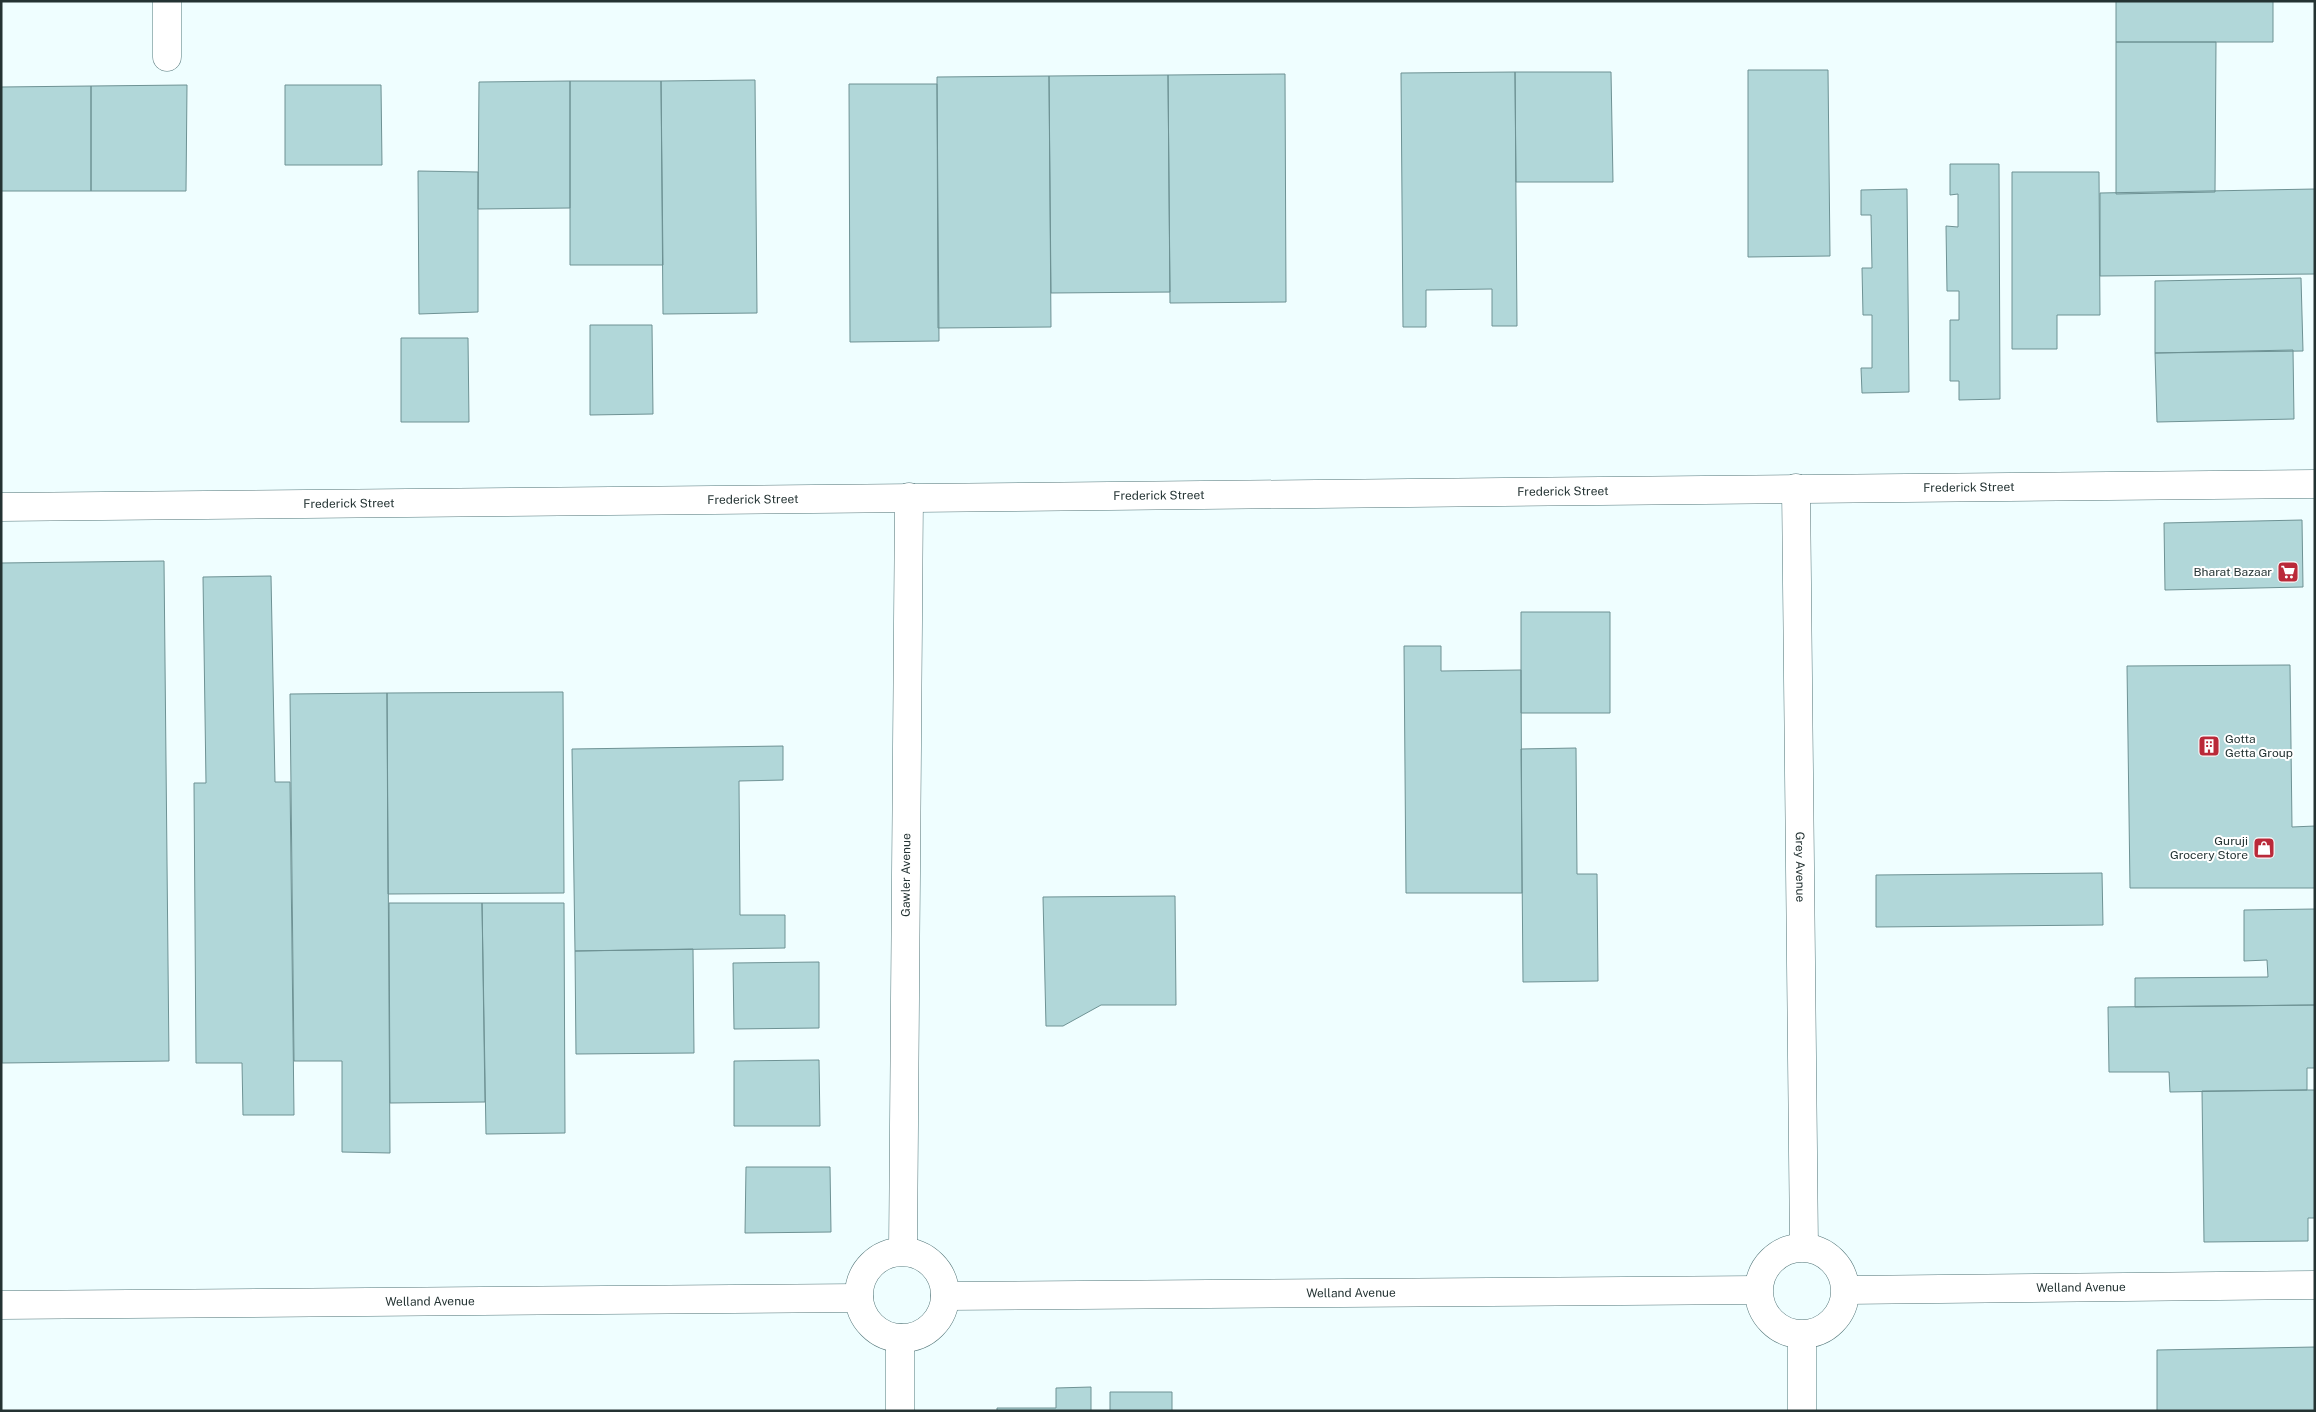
<svg xmlns="http://www.w3.org/2000/svg" width="2316" height="1412" viewBox="0 0 2316 1412" font-family="'Public Sans',sans-serif">
<style>
.building{fill:#b1d7d9;stroke:#6e9294}
.lines{fill:none;stroke-linecap:round;stroke-linejoin:round}
.minor-casing{stroke:#537679;stroke-width:29}
.minor{stroke:#fff;stroke-width:28}
.labels{text-anchor:middle;stroke-width:4;stroke-linejoin:round;paint-order:stroke}
.street-label{font-size:12px;fill:#243333;stroke:#fff}
.poi-label{font-size:12px;fill:#243333;stroke:#fff;text-anchor:end}
</style>
<rect width="100%" height="100%" fill="#effeff"/>
<!-- building -->
<path class="building" d="M2116 1H2273V42H2116Z
M2116 42H2216L2215 192 2116 194Z
M1748 70H1828L1830 256 1748 257Z
M1515 72 1517 326H1492V289L1426 290V327H1403L1401 73Z
M1515 72H1611L1613 182H1516Z
M1285 74 1286 302 1170 303 1168 75Z
M1168 75 1170 292 1051 293 1049 76Z
M1049 76 1051 327 938 328 937 77Z
M755 80 757 313 663 314 661 81Z
M570 81H661L663 265H570Z
M570 81V208L478 209 479 82Z
M849 84H937L939 341 850 342Z
M187 85 186 191H91V86Z
M285 85H381L382 165H285Z
M91 86V191H1V87Z
M1950 164H1999L2000 399 1959 400V381H1950V320H1959V291H1947L1946 226 1958 227V194L1950 195Z
M418 171 478 172V312L419 314Z
M2012 172H2099L2100 315H2057V349H2012Z
M1907 189 1909 392 1862 393 1861 368H1872V315H1863L1862 268H1872L1871 215H1861V190Z
M2315 189V274L2100 276V193Z
M2301 278 2303 351 2155 353V281Z
M590 325H652L653 414 590 415Z
M401 338H468L469 422H401Z
M2293 350 2294 419 2157 422 2155 353Z
M2302 520 2303 587 2165 590 2164 523Z
M164 561 169 1061 2 1063 1 563Z
M271 576 275 782H290L294 1115H243L242 1063H196L194 783H206L203 577Z
M1521 612H1610V713H1521Z
M1404 646H1441V671L1521 670 1522 893H1406Z
M2290 665 2292 827 2315 826V888H2130L2127 666Z
M563 692 564 893 388 894 387 693Z
M387 693 390 1153 342 1152V1061H294L290 694Z
M783 746V780L739 781 740 915H785V948L575 951 572 749Z
M1576 748 1577 874H1597L1598 981 1523 982 1521 749Z
M2102 873 2103 925 1876 927V875Z
M1175 896 1176 1005H1101L1063 1026H1046L1043 897Z
M389 903H482L485 1102 390 1103Z
M482 903H564L565 1133 486 1134Z
M2315 909V1005L2135 1007V978L2268 977 2267 960 2244 961V910Z
M693 949 694 1053 576 1054 575 951Z
M819 962V1028L734 1029 733 963Z
M2315 1005V1068H2307V1090L2170 1092 2169 1072H2109L2108 1007Z
M819 1060 820 1126H734V1061Z
M2307 1090H2315V1218H2308V1241L2204 1242 2202 1091Z
M746 1167H830L831 1232 745 1233Z
M2315 1347V1411H2157V1350Z
M1091 1387V1411H997V1408H1056V1388Z
M1110 1392H1172V1411H1110Z"/>
<g class="lines">
<!-- minor casing -->
<g class="minor-casing">
<g id="minor">
<path d="M167 57V1"/>
<path id="s1" d="M1796 488 1804 1246"/>
<path id="s2" d="M1 507 2315 484"/>
<circle cx="1802" cy="1291" r="43"/>
<path id="s3" d="M903 1251 909 497"/>
<circle cx="902" cy="1295" r="43"/>
<path id="s4" d="M1846 1290 2315 1285"/>
<path id="s5" d="M945 1296 1758 1290"/>
<path id="s6" d="M1 1305 859 1298"/>
<path d="M900 1338V1411"/>
<path d="M1802 1411V1335"/>
</g>
</g>
<!-- minor -->
<use href="#minor" class="minor"/>
</g>
<!-- icons -->
<defs>
<g id="supermarket-square" transform="scale(1.125)"><rect x="-9" y="-9" width="18" height="18" rx="4" fill="#ba2939" stroke="#fff"/><path d="M-6-5.5h2.5l.6 2H6L4.5 2H-2.5L-4.4-4H-6ZM-1.5 3.2a1.3 1.3 0 1 0 .1 0ZM3 3.2a1.3 1.3 0 1 0 .1 0Z" fill="#fff"/></g>
<g id="building-square" transform="scale(1.125)"><rect x="-9" y="-9" width="18" height="18" rx="4" fill="#ba2939" stroke="#fff"/><path d="M-4-6H4V6H1V3H-1V6H-4ZM-2.5-4.3h1.7v1.8h-1.7ZM.8-4.3h1.7v1.8H.8ZM-2.5-1h1.7V.8h-1.7ZM.8-1h1.7V.8H.8Z" fill="#fff"/></g>
<g id="shop-square" transform="scale(1.125)"><rect x="-9" y="-9" width="18" height="18" rx="4" fill="#ba2939" stroke="#fff"/><path d="M-5-2.5h2.3a2.7 3.5 0 0 1 5.4 0H5L5.5 6h-11ZM-1.5-2.5h3a1.5 2.3 0 0 0-3 0Z" fill="#fff"/></g>
</defs>
<g fill-rule="evenodd">
<use href="#supermarket-square" x="2288" y="572"/>
<use href="#building-square" x="2209" y="746"/>
<use href="#shop-square" x="2264" y="848"/>
</g>
<g class="labels">
<!-- street labels -->
<g class="street-label">
<text dy="4" stroke="none"><textPath href="#s2" startOffset="1968">Frederick Street</textPath></text>
<text dy="4" stroke="none"><textPath href="#s2" startOffset="1562">Frederick Street</textPath></text>
<text dy="4" stroke="none"><textPath href="#s2" startOffset="1158">Frederick Street</textPath></text>
<text dy="4" stroke="none"><textPath href="#s2" startOffset="752">Frederick Street</textPath></text>
<text dy="4" stroke="none"><textPath href="#s2" startOffset="348">Frederick Street</textPath></text>
<text dy="4" stroke="none"><textPath href="#s1" startOffset="379">Grey Avenue</textPath></text>
<text dy="4" stroke="none"><textPath href="#s3" startOffset="376">Gawler Avenue</textPath></text>
<text dy="4" stroke="none"><textPath href="#s4" startOffset="235">Welland Avenue</textPath></text>
<text dy="4" stroke="none"><textPath href="#s5" startOffset="406">Welland Avenue</textPath></text>
<text dy="4" stroke="none"><textPath href="#s6" startOffset="429">Welland Avenue</textPath></text>
</g>
<!-- poi labels -->
<g class="poi-label">
<text x="2272" y="576">Bharat Bazaar</text>
<text x="2225" y="743" text-anchor="start">Gotta<tspan x="2225" dy="14">Getta Group</tspan></text>
<text x="2248" y="845">Guruji<tspan x="2248" dy="14">Grocery Store</tspan></text>
</g>
</g>
<!-- border -->
<rect width="2316" height="1412" fill="none" stroke="#243333" stroke-width="5"/>
</svg>
